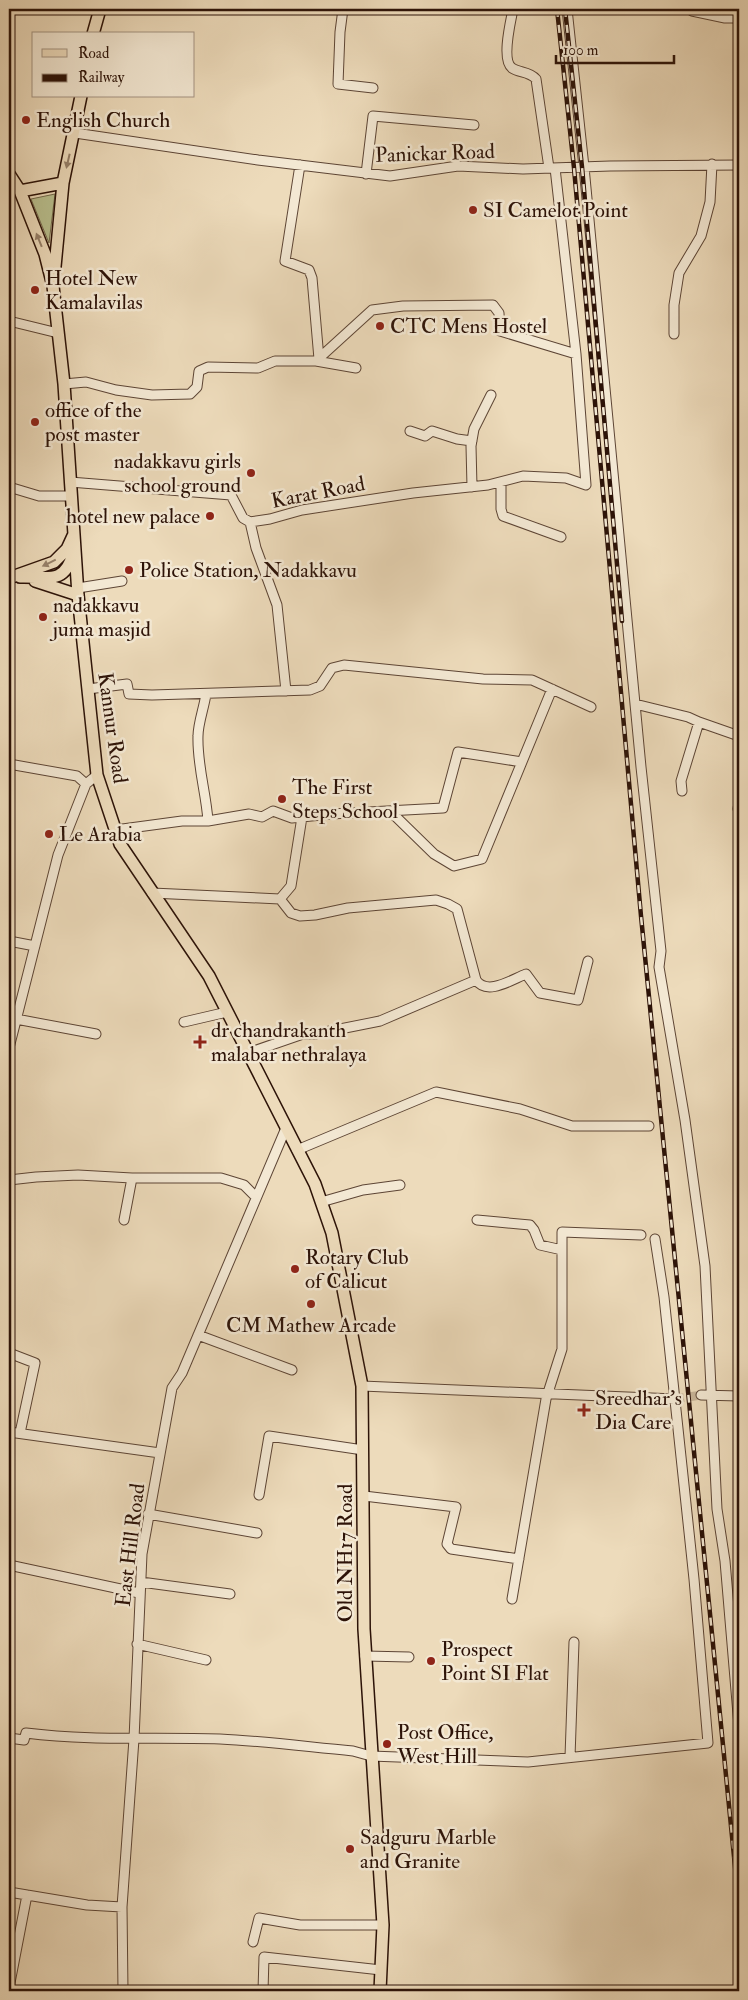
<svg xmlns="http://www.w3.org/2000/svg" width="748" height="2000" font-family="'IM FELL Double Pica',serif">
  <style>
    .green { fill: #b9c08f; stroke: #736a4c }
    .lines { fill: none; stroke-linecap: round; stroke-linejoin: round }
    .stream { stroke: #6e786b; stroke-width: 2.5 }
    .minor-tunnel { stroke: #c7b397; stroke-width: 9; stroke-dasharray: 9 4.5; stroke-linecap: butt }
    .minor-casing { stroke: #5d4535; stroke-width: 11 }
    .major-casing { stroke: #2d1308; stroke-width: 14 }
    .minor { stroke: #f3e8d3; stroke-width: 9 }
    .major { stroke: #eddbbb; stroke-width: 11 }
    .rail-casing { stroke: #2d1308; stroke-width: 4.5 }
    .rail { stroke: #f3e8d3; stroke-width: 2.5; stroke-dasharray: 8; stroke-linecap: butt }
    .oneway { fill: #97816a }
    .poi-dot { fill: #8f2418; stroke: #f3e8d3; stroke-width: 2 }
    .labels { text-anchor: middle; stroke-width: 5; stroke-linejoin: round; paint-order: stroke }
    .poi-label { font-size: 21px; fill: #2d1308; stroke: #f3e8d3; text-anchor: start }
    .street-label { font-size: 21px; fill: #2d1308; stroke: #f3e8d3 }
  </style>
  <rect width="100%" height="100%" fill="#eddbbb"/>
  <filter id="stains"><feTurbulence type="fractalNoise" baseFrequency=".004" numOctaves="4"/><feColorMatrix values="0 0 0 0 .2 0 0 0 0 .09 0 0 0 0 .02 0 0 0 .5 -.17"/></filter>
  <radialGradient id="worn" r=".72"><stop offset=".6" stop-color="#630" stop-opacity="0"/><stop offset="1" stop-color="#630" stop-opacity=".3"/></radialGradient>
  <path class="green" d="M55 194 49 243 31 199Z"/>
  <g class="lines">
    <path class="stream" d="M734 1049 739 1048"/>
    <path class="minor-tunnel" d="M675 1399 701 1395"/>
    <defs>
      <path id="minor" d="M343 9 340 32 338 84 373 88
        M513 9C511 20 501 60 512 68 519 73 529 71 536 79L549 168
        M567 9 584 167 641 767 661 951 659 967 685 1120 705 1266 717 1509 725 1561 739 1726
        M692 11 725 18H739
        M75 133 258 160 390 176 458 166 523 169 610 166 739 165
        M300 165 285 261 309 270 312 278 319 359
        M366 174 373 116 474 125
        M9 321 58 333
        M674 334V305L679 273 701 236 710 202 712 164
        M316 361 356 368
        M64 384 86 382 116 390 152 395 190 394 197 387 199 371 208 367 258 368 275 361H316L372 310 403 306 493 305 499 313 500 331 576 354
        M410 431 425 436 432 431 457 439 472 441
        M70 482 231 495 243 518 250 522 270 519 302 510 413 493 488 485 523 476 566 478 586 485 576 354 555 168
        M501 482V509L503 516 561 537
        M9 487 39 496H71
        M472 487 471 446 474 429 491 395
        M250 522 256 548 277 605 286 691
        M78 588 122 581
        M88 689 127 684 129 694 152 695 310 690 320 686 332 668 344 665 483 679 532 680 591 707
        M206 694C204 708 198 723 198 736 197 765 206 792 208 821
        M635 704 688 717 699 722
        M9 764 77 776 86 784
        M682 791 681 781 699 722 739 736
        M738 809 739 803
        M390 811 434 854 454 866 482 859 552 689
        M115 830 182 821H208L249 814 262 817 273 811 292 818 331 814 443 808 458 752 522 762
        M152 893 280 899 291 886 302 817
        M280 899 291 913 300 916 315 915 348 908 436 900 448 904 457 909 476 980C487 996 511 980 526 974L540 993 578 1000 588 961
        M9 941 35 946
        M16 1019 96 1034
        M184 1022 227 1012
        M9 1048 58 855 86 784 97 775
        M248 1053 303 1034H315L380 1021 476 980
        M297 1150 436 1092 520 1109 572 1126H649
        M9 1180 36 1177 78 1175 132 1178H221L244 1185 256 1197
        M321 1202 363 1190 400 1185
        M124 1220 132 1178
        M477 1220 530 1225 534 1230 540 1245 562 1250
        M198 1335 292 1370
        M9 1353 35 1363 20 1433
        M362 1386 675 1399
        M701 1395 739 1396
        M9 1432 160 1453
        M259 1495 269 1436 363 1450
        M364 1496 456 1507 447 1544 451 1549 519 1559
        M148 1514 257 1533
        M9 1565 139 1593
        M141 1582 230 1594
        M512 1599 546 1399 562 1349V1232L641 1235
        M137 1644 206 1660
        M365 1656 409 1657
        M9 1738 24 1740 26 1733C90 1741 155 1737 220 1739 264 1741 309 1747 353 1751L371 1756 528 1762 708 1743 694 1579 664 1297 655 1239
        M570 1757 574 1642
        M9 1892 87 1905 122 1907
        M253 1942 259 1918 300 1925H383
        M9 1988 27 1895
        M123 1991 122 1907 134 1739 142 1554 172 1388 182 1373 286 1128
        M263 1991 264 1957 381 1970"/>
      <path id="major" d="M93 34 100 9
        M9 174 20 191 45 254 53 286 64 384 78 595 97 775 120 844 209 976 315 1184 332 1233 362 1386 364 1629 383 1925 380 1991
        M20 191 63 183
        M54 277 63 183 81 96
        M20 577C46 576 64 586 73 554
        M9 578 54 562 67 549 73 536
        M35 581 78 595"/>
    </defs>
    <use href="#minor" class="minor-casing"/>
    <use href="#major" class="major-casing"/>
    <use href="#minor" class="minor"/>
    <use href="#major" class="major"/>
    <defs>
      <path id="rail" d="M557 9 574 168 641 916 739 1907
        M565 9 582 167 622 621"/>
    </defs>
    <use href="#rail" class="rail-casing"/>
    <use href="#rail" class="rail"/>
  </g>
  <defs><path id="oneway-solid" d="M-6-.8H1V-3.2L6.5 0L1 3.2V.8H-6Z" transform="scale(1.25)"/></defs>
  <g class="oneway">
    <use href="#oneway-solid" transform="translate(68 161) rotate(103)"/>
    <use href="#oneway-solid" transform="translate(39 240) rotate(-112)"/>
    <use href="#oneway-solid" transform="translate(49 563) rotate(154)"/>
  </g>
  <g class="poi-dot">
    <circle cx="26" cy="120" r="5"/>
    <circle cx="473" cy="210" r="5"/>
    <circle cx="35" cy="290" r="5"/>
    <circle cx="380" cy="326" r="5"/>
    <circle cx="35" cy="422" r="5"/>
    <circle cx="251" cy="473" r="5"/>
    <circle cx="210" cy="516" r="5"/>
    <circle cx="129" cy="570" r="5"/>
    <circle cx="43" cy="617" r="5"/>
    <circle cx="282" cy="799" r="5"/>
    <circle cx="49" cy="834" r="5"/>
    <path d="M197.5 1034.5h5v5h5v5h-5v5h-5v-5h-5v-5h5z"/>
    <circle cx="295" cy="1269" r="5"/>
    <circle cx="311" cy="1304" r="5"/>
    <path d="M581.5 1402.5h5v5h5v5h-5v5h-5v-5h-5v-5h5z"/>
    <circle cx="431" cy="1661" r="5"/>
    <circle cx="387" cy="1744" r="5"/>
    <circle cx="350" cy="1849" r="5"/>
  </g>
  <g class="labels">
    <g class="poi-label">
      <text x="36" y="127">English Church</text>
      <text x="483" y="217">SI Camelot Point</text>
      <text x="45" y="285">Hotel New<tspan x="45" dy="24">Kamalavilas</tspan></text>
      <text x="390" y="333">CTC Mens Hostel</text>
      <text x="45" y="417">office of the<tspan x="45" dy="24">post master</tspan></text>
      <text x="241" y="468" text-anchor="end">nadakkavu girls<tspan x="241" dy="24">school ground</tspan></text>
      <text x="200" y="523" text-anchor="end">hotel new palace</text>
      <text x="139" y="577">Police Station, Nadakkavu</text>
      <text x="53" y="612">nadakkavu<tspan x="53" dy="24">juma masjid</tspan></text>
      <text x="292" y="794">The First<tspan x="292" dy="24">Steps School</tspan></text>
      <text x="59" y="841">Le Arabia</text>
      <text x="211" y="1037">dr chandrakanth<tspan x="211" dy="24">malabar nethralaya</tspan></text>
      <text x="305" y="1264">Rotary Club<tspan x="305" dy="24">of Calicut</tspan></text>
      <text x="311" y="1332" text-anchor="middle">CM Mathew Arcade</text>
      <text x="595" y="1405">Sreedhar's<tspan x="595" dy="24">Dia Care</tspan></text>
      <text x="441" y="1656">Prospect<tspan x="441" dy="24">Point SI Flat</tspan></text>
      <text x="397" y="1739">Post Office,<tspan x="397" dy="24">West Hill</tspan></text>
      <text x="360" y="1844">Sadguru Marble<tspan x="360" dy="24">and Granite</tspan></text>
    </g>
    <g class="street-label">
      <text transform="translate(435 153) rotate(-2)" y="7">Panickar Road</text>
      <text transform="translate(318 492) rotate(-11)" y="7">Karat Road</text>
      <text transform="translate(113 728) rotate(82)" y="7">Kannur Road</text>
      <text transform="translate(130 1545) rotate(-83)" y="7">East Hill Road</text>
      <text transform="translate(345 1553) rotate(-90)" y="7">Old NH17 Road</text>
    </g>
  </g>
  <rect width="748" height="2000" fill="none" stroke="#eddbbb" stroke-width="30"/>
  <rect x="10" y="10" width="728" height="1980" fill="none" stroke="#2d1308" stroke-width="2.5"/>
  <rect x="15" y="15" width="718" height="1970" fill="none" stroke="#2d1308"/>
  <rect x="32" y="32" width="162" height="65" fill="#f3e8d3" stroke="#a49382"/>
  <rect x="42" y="49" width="25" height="8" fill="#eddbbb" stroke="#a49382"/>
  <text x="78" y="58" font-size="15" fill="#2d1308">Road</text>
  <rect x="42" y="74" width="25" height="8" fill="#2d1308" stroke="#a49382"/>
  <text x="78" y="82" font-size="15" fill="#2d1308">Railway</text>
  <path d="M556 55v8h118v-8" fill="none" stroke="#2d1308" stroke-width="2.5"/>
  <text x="563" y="55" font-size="15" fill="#2d1308" stroke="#f3e8d3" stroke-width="4" paint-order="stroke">100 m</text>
  <rect width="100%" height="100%" filter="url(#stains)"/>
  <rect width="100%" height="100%" fill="url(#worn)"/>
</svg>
